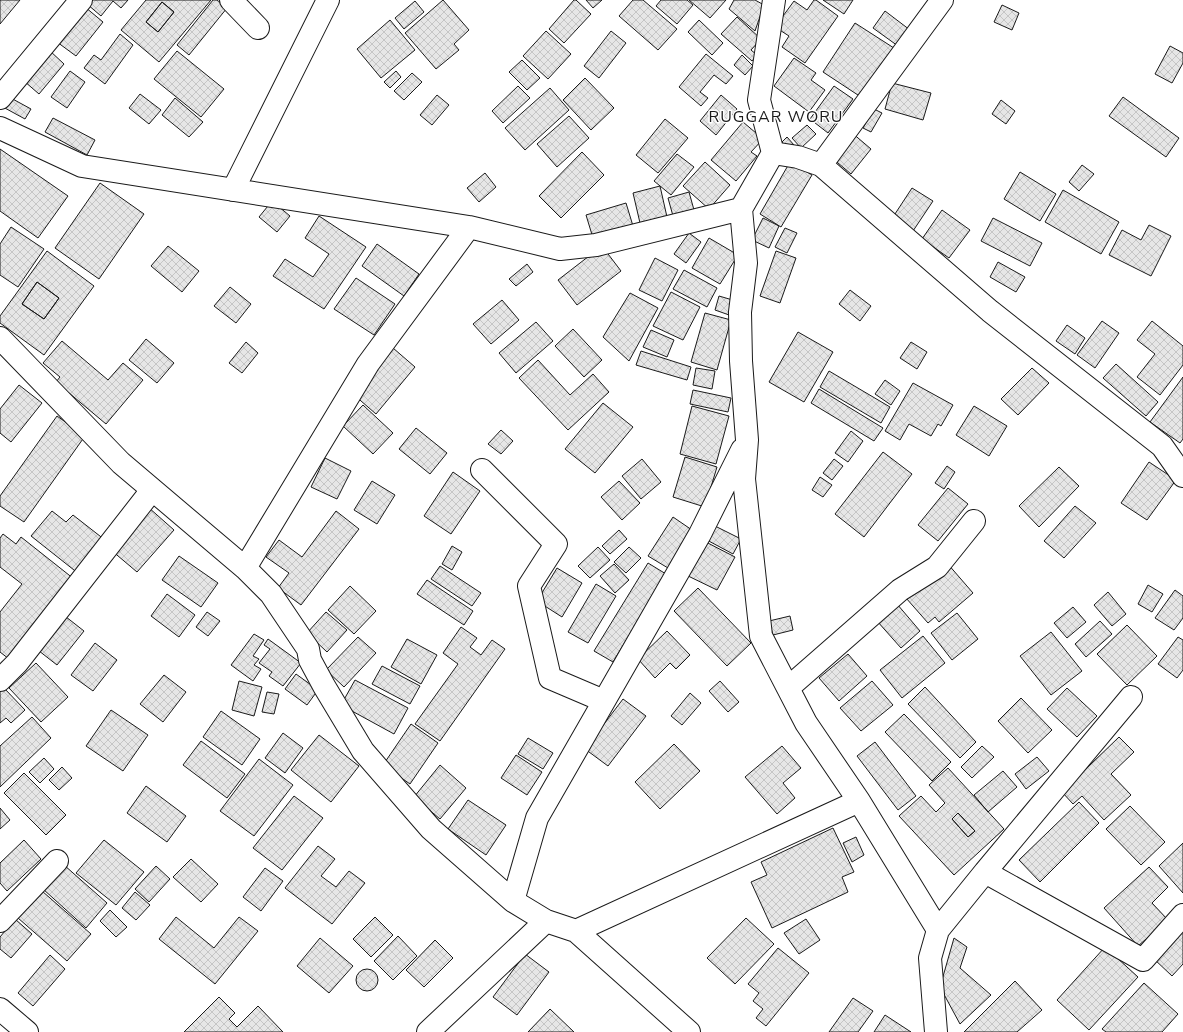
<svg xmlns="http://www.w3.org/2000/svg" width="1183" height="1032" font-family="'Nunito Sans',sans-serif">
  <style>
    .building { fill: url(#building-cross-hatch); stroke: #1a1a1a; fill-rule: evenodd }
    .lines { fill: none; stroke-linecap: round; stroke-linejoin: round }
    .minor-casing { stroke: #1a1a1a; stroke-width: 24 }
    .minor { stroke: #fff; stroke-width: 22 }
    .labels { text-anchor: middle; stroke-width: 3; stroke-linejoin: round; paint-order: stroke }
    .quarter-label { font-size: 16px; letter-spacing: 1px; fill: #1a1a1a; stroke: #fff }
  </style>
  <defs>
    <pattern id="building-cross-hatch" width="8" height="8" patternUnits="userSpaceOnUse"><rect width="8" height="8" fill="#e6e6e6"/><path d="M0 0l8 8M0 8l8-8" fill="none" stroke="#c5c5c5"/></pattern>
  </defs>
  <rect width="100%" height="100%" fill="#fff"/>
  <path class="building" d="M0 0H20L0 24Z
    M90 0H128L121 8 113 1 101 16 87 4Z
    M146 0H211L159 62 121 30ZM162 2 174 12 158 32 146 22Z
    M213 0H217L227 8 189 55 177 45Z
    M443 0 469 30 454 44 459 50 436 69 405 33Z
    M574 0H576L591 14 564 43 549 29Z
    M586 0H602L593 8Z
    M633 0H643L677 29 658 50 619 16Z
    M661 0H687L693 5 677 24 656 6Z
    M689 0H726L710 18Z
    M734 0H755L764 5 755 31 729 9Z
    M814 0H816L838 16 805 63 782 47 789 36 775 27 794 1 807 10Z
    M823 0H853L844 14Z
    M415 1 424 12 404 29 395 18Z
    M162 2 174 12 158 32 146 22Z
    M1002 5 1019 13 1012 30 994 22Z
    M85 7 103 22 76 56 57 42Z
    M885 11 910 30 898 46 873 28Z
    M737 17 761 39 751 50 757 55 752 61 721 34Z
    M390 20 415 50 381 78 357 49Z
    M699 20 723 43 712 55 688 32Z
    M855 23 897 50 864 99 823 72Z
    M546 31 571 54 548 79 523 56Z
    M611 31 626 43 599 78 584 66Z
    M120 34 133 45 105 84 84 68 94 55 101 60Z
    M1170 46 1183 53V63L1172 83 1155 74Z
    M49 50 64 64 39 94 24 81Z
    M177 51 224 89 201 117 154 79Z
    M706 54 733 76 726 84 714 75 700 92 708 98 701 106 679 87Z
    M742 55 753 66 745 75 734 65Z
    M794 58 816 73 811 80 825 90 809 112 774 86Z
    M522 60 540 78 527 90 509 72Z
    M70 71 85 82 67 108 51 97Z
    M396 71 401 77 390 88 384 82Z
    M412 73 422 82 404 100 394 91Z
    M585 78 614 108 591 130 563 100Z
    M892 83 931 93 923 120 885 109Z
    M518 86 530 98 503 123 492 111Z
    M834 86 853 99 828 133 810 119Z
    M550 88 569 110 525 150 505 128Z
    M140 94 161 110 149 124 129 108Z
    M437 95 449 105 432 125 420 115Z
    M721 95 737 109 716 135 700 121Z
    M9 97 31 109 25 119 3 107Z
    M1123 97 1179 138 1166 157 1109 116Z
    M175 98 203 122 189 137 162 115Z
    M1001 100 1015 111 1006 124 992 114Z
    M874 109 882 113 871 132 863 128Z
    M569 116 589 138 557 167 537 144Z
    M53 118 95 140 87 155 45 132Z
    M665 119 688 138 658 173 636 155Z
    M743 122 763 139 751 152 757 156 736 181 711 160Z
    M807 125 816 134 801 148 792 138Z
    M851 132 871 149 851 174 831 157Z
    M787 137 794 145 788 150 782 142Z
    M0 149 68 196 38 238 0 211Z
    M582 152 604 175 561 218 539 196Z
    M677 154 694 167 671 195 654 181Z
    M705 162 730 185 709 209 683 186Z
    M790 162 812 175 781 227 760 214Z
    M1082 165 1094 174 1079 191 1069 182Z
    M1020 172 1056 194 1040 221 1004 199Z
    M485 173 496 187 479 202 467 188Z
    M100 183 144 214 99 279 55 248Z
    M660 186 667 217 640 223 633 193Z
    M912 188 933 201 913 231 893 217Z
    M1063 190 1119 222 1101 254 1045 222Z
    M689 192 694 210 673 216 668 198Z
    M272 201 290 216 277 232 259 217Z
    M626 203 633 226 593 238 586 215Z
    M942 210 970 230 949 258 922 239Z
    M319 216 366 247 324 309 273 276 285 259 313 277 329 254 305 238Z
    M763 218 779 226 769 248 752 240Z
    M993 218 1042 243 1030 266 981 241Z
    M1149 225 1171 236 1151 276 1109 255 1122 230 1141 240Z
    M11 227 44 249 18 287 0 275V244Z
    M785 228 797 233 787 253 775 247Z
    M689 233 701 242 686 263 674 254Z
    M709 238 738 255 720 284 692 268Z
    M377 244 419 274 404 296 362 266Z
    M168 246 199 271 182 292 151 266Z
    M602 246 621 271 577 305 558 280Z
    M47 251 94 286 44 355 0 323V316ZM37 282 59 298 44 319 22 304Z
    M776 251 796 258 780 303 760 296Z
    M655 258 678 270 662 301 639 290Z
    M998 262 1025 277 1016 292 990 277Z
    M527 264 533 272 516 286 509 279Z
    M684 270 717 288 707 307 673 289Z
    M356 278 395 304 374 335 334 309Z
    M37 282 59 298 44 319 22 304Z
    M230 287 251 304 236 323 214 306Z
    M850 290 871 306 860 321 839 304Z
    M671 292 700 307 683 340 653 326Z
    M630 293 658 308 629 361 603 337Z
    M719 296 736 301 732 316 715 310Z
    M502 300 519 320 491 344 473 324Z
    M705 313 731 320 717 370 691 362Z
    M1102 321 1119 333 1095 368 1077 355Z
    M1152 321 1183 346V365L1160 395 1137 377 1155 354 1137 340Z
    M536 322 553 341 516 373 499 353Z
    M1067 325 1085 338 1075 354 1056 341Z
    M573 329 602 360 584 377 555 346Z
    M651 330 674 340 667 357 643 347Z
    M798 332 833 352 804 402 769 382Z
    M146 339 174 363 157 383 129 360Z
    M62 341 108 380 123 363 143 380 106 424 56 382 60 377 43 363Z
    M246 342 258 353 242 373 229 363Z
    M911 342 927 352 917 369 900 358Z
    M393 348 415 367 376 414 353 394Z
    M641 351 691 367 687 380 636 365Z
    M538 360 570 395 593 374 609 392 568 430 519 378Z
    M1116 364 1158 402 1146 416 1103 378Z
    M696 368 715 371 712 389 693 385Z
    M1032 368 1049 383 1018 415 1001 399Z
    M829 371 890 407 881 423 820 387Z
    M1183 377V439L1180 443 1150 422Z
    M885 380 900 391 891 405 875 394Z
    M913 383 953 405 941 426 938 424 931 436 909 424 900 440 885 431Z
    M19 385 42 403 11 442 0 433V409Z
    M819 389 883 428 874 441 811 403Z
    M693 390 731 398 728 412 690 404Z
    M603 403 633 427 595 473 565 449Z
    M363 405 393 433 373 454 343 426Z
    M692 406 729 416 716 464 680 454Z
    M974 406 1007 426 989 456 956 435Z
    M57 416 85 436 24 522 0 506V496Z
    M416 428 447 453 430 474 399 449Z
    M501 430 513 441 501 454 488 444Z
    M851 431 863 441 848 462 835 453Z
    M883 452 912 474 864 537 835 514Z
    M685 457 717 467 705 507 673 497Z
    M325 458 351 471 337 499 311 487Z
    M642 459 661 482 641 499 622 476Z
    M834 459 843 466 832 480 823 473Z
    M1149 462 1176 480 1147 520 1121 503Z
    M947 466 955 472 944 489 935 483Z
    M1059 467 1079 486 1039 527 1019 506Z
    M453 472 480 491 451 534 424 516Z
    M820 477 832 485 823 497 812 490Z
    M372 481 395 495 377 524 354 510Z
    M619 481 640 503 622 520 601 497Z
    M948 488 968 504 938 541 918 525Z
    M1075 506 1096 523 1064 558 1044 541Z
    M148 507 174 530 137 572 111 550Z
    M52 511 66 522 73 515 105 540 79 574 31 536Z
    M336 511 359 529 301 605 278 588 289 573 266 557 279 540 302 557Z
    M673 517 692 530 668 568 648 556Z
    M713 525 741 539 733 554 705 539Z
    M619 530 627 539 610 554 602 546Z
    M3 534 16 544 21 537 74 579 9 659 0 652V612L22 584 0 567V538Z
    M702 540 735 557 717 590 684 574Z
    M452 546 462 552 452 570 442 564Z
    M598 547 610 560 590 578 578 566Z
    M629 547 641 558 626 573 614 562Z
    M179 556 218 583 201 607 162 580Z
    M648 563 666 574 613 662 594 651Z
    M947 563 973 593 939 622 935 617 928 623 906 598Z
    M614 564 629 580 615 593 600 576Z
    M440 566 481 593 472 606 431 579Z
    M557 568 582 583 562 617 537 601Z
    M427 580 473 611 464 625 417 594Z
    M596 584 616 596 588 643 568 632Z
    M1148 585 1163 594 1152 612 1138 604Z
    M350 586 376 611 354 634 328 610Z
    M698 588 751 643 727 666 674 611Z
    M1175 590 1183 596V618L1174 630 1155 618Z
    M1108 592 1126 614 1112 626 1094 605Z
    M167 594 195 615 179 637 151 616Z
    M897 604 920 631 901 648 877 621Z
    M1073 607 1086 622 1067 638 1054 623Z
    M207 612 220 621 208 636 196 627Z
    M326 612 347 630 327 652 307 633Z
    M61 613 84 631 57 665 34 647Z
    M957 613 978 639 952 660 931 633Z
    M790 616 793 630 773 635 769 621Z
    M1100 621 1112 634 1086 657 1075 644Z
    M1127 625 1157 656 1127 685 1097 654Z
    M461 627 477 638 470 647 481 655 492 640 505 649 440 741 415 724 458 664 443 653Z
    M667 631 690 655 676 669 670 663 655 678 638 659Z
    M1051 632 1082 671 1051 695 1020 656Z
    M254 634 264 640 253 656 259 659 254 665 261 669 253 681 231 665Z
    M923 636 945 663 902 698 880 670Z
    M358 637 376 653 344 687 326 670Z
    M1178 637 1183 640V670L1177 678 1158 664Z
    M268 639 301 663 283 686 269 676 272 672 259 663 270 649 264 645Z
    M407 639 437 655 421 684 391 667Z
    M95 643 117 660 93 691 71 675Z
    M848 654 867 676 839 701 819 678Z
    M36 663 68 697 41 722 9 688Z
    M382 666 420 686 410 704 372 684Z
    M296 674 318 690 307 705 285 689Z
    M164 675 186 692 163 722 140 704Z
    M355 680 408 708 394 734 341 705Z
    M239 681 262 687 254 716 232 710Z
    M720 681 739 702 728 712 709 691Z
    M872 681 893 705 861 731 840 708Z
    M925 687 976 742 960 758 908 704Z
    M4 688 25 710 11 723 6 718 0 723V692Z
    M1067 688 1097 716 1077 737 1047 709Z
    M267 692 279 694 274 714 262 712Z
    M690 693 701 703 682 725 671 716Z
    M1021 698 1052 730 1028 753 998 721Z
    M623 699 646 716 608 766 585 749Z
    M111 710 148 735 123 771 86 746Z
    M221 711 260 739 242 765 203 737Z
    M904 714 951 762 932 781 885 732Z
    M32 717 51 738 0 787V746Z
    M411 724 438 743 410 784 383 765Z
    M283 733 303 748 285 773 265 758Z
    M319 735 359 766 331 802 291 770Z
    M1119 737 1134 752 1111 774 1131 795 1104 820 1082 796 1073 804 1062 792Z
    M528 738 553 753 543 769 518 754Z
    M201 741 245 774 227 798 183 765Z
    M875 742 916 796 898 810 857 756Z
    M674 744 700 771 660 809 635 782Z
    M782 746 801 768 783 783 795 798 777 814 745 777Z
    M982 746 994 757 972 778 961 767Z
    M516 755 542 772 527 795 501 778Z
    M1037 757 1049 771 1026 789 1015 774Z
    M44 758 54 769 40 783 29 772Z
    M259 759 293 785 254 836 220 811Z
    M440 765 466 788 440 819 414 797Z
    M62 767 72 778 59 790 49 780Z
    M948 768 1004 829 954 875 899 816 921 796 936 812 945 803 929 785ZM958 813 975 831 968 837 952 819Z
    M1003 771 1017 787 988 812 974 795Z
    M24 773 66 815 46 835 4 793Z
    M146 786 186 816 167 842 127 813Z
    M294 796 323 818 282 870 253 848Z
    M468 800 506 825 486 855 448 829Z
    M1079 802 1099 823 1040 882 1019 860Z
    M1130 806 1165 842 1141 865 1106 829Z
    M0 808 10 820 0 829Z
    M958 813 975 831 968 837 952 819Z
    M833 828 854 872 842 877 848 892 772 928 751 882 767 875 761 862Z
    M856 837 864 855 852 862 843 843Z
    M24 840 41 859 7 891 0 883V863Z
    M104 840 144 872 116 905 76 873Z
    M1183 843V893L1159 866Z
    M318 846 335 859 321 876 336 887 349 871 365 883 332 924 285 888Z
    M191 859 218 884 201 902 173 877Z
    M64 865 107 903 86 928 43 889Z
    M156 866 170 879 149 902 135 889Z
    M1149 867 1168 887 1152 903 1168 920 1138 946 1104 908Z
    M265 868 283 881 261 911 243 897Z
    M42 891 91 934 67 961 18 918Z
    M135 892 150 905 136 920 122 908Z
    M110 910 127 927 116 937 100 921Z
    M176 917 214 948 239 917 258 931 215 984 159 939Z
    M375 917 393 935 371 957 353 939Z
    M746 918 774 944 735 984 707 958Z
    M15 919 32 934 11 958 0 949V937Z
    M806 919 820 940 799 954 784 933Z
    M1183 925V964L1172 976 1153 958Z
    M398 936 417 956 393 980 374 961Z
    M320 938 353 966 329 993 297 966Z
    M954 938 967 947 960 968 991 995 960 1024 940 987Z
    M435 940 453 958 424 987 406 970Z
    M1105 947 1138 977 1089 1030 1057 1000Z
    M778 948 809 973 766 1026 756 1018 763 1009 753 1001 759 993 748 984Z
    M525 954 549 972 517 1015 493 997Z
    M50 955 65 969 33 1006 18 993Z
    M356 980a11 11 0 1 1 22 0a11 11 0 1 1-22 0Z
    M1015 981 1042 1010 1017 1032H964Z
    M1144 983 1178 1014 1162 1032H1106L1102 1029Z
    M219 997 235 1013 229 1019 237 1027 258 1006 283 1032H184Z
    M853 998 873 1011 858 1032H829Z
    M550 1009 574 1032H528Z
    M885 1015 911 1032H874Z"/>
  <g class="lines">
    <defs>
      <path id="minor" d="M231 0 258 28
        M774 0 759 100 773 153 741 209 746 263 740 312 741 361 747 440 744 479 761 636 806 723 859 801 938 930 930 958 936 1032
        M0 98 81 0
        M0 128 82 166 469 227 560 249 596 245 741 209
        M773 153 798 157 821 165 990 311 1162 446 1183 476
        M821 165 942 0
        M233 190 328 0
        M0 338 121 463 245 568 271 594 308 649 310 660 324 686 363 751 431 829 513 901
        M482 470 556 544 529 586 550 678 604 701
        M245 568 368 364 469 227
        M0 680 17 663 152 490
        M788 688 900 590 937 567 974 521
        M985 872 1131 697
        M0 921 57 861
        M546 921 513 901 537 818 700 534 742 450
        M938 930 985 872 1143 960 1183 915
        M576 931 689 1032
        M0 1009 27 1032
        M428 1032 546 921 576 931 859 801"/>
    </defs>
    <use href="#minor" class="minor-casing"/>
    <use href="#minor" class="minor"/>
  </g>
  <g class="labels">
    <g class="quarter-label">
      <text x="776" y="122">RUGGAR WORU</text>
    </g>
  </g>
</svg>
